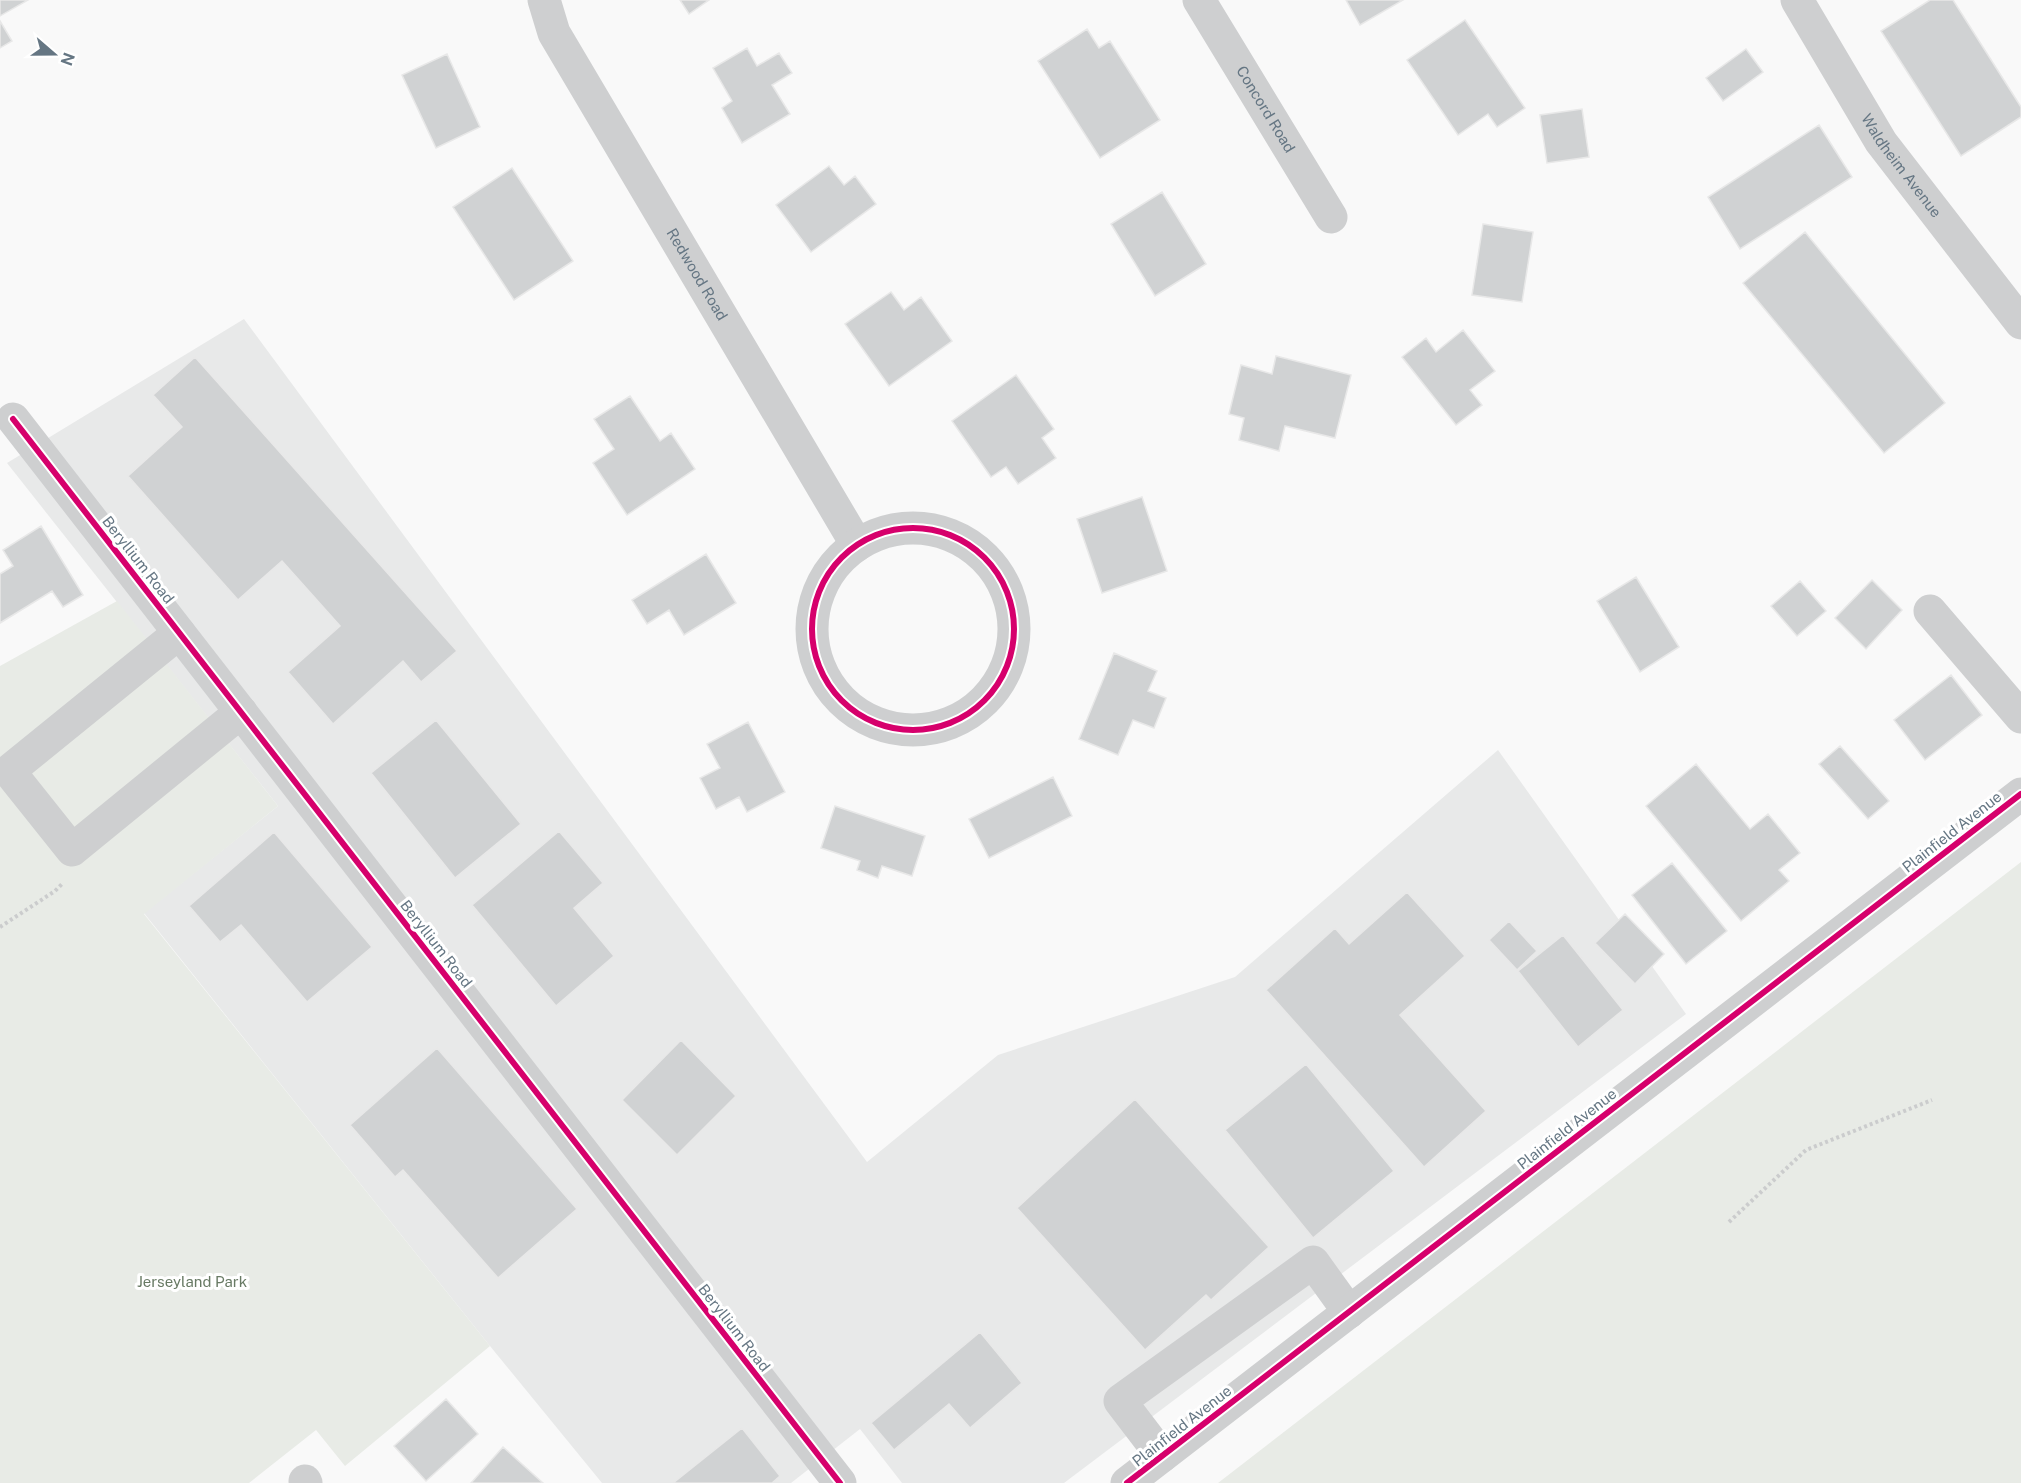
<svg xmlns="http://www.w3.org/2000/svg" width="2021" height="1483" font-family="'Public Sans',sans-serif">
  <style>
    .built { fill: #e8e9e9 }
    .green { fill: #e8ebe6 }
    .building { fill: #d0d2d3; stroke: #e8e8e8; stroke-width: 1.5 }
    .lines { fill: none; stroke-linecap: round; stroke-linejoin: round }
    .path { stroke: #cbcccd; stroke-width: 4; stroke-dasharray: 3 3; stroke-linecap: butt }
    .minor { stroke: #cecfd0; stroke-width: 33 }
    .cycleway-casing { stroke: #fff; stroke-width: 10 }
    .cycleway { stroke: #d6006c; stroke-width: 6 }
    .labels { text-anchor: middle; stroke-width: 6; stroke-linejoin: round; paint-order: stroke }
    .street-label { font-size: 15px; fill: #657683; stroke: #fff }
    .park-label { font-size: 15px; fill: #687a64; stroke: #fff }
  </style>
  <rect width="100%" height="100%" fill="#f9f9f9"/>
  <path class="built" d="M244 319 867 1162 998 1055 1235 977 1498 750 1686 1014 1064 1483H902L860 1429 791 1483H602L490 1346 144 913 278 806 7 463Z"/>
  <path class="green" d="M117 601 278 806 144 914 490 1346 345 1466 316 1430 249 1483H0V666Z
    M2021 862V1483H1218Z"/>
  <path class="building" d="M0 0H28L0 16Z
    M680 0H709L689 14Z
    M1346 0H1403L1360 25Z
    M1930 0H1953L2021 107V117L1961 156 1881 31Z
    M1465 20 1525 108 1497 127 1488 114 1458 135 1407 60Z
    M0 21 12 41 0 48Z
    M1087 29 1099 48 1110 41 1160 120 1100 158 1038 61Z
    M747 48 757 66 779 53 792 73 772 85 790 114 742 143 722 108 732 101 713 68Z
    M1746 49 1763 72 1723 101 1706 78Z
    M447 54 480 127 436 148 402 75Z
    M1582 109 1589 157 1547 163 1540 115Z
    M1819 125 1852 177 1740 249 1708 197Z
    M829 166 844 185 855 176 876 204 811 252 776 205Z
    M512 168 573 261 514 300 453 207Z
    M1162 192 1206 264 1155 296 1111 224Z
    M1483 224 1533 232 1522 302 1472 295Z
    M1805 232 1945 403 1884 453 1743 283Z
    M891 292 904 310 921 297 952 341 889 386 845 324Z
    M1463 330 1495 371 1470 390 1482 405 1456 425 1402 357 1426 338 1436 352Z
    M1276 356 1351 375 1335 438 1285 426 1279 451 1239 440 1244 418 1229 414 1241 365 1272 374Z
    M195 357 457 651 421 682 403 661 333 724 288 672 340 626 282 561 238 600 128 476 182 427 153 395Z
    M1016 375 1054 429 1042 438 1056 458 1018 484 1006 467 991 477 952 421Z
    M630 396 660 441 671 433 695 469 627 515 593 463 614 449 594 419Z
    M1142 497 1167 571 1102 593 1077 519Z
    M41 526 83 595 63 607 52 591 0 623V574L13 566 3 550Z
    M706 554 736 603 684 635 669 610 647 624 632 600Z
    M1636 577 1679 647 1640 672 1597 601Z
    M1872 580 1902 610 1866 649 1835 618Z
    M1800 581 1826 611 1797 636 1771 606Z
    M1114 653 1157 671 1148 691 1166 698 1154 728 1133 720 1118 755 1079 739Z
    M1951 675 1982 715 1925 760 1894 720Z
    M436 720 521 824 455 878 371 773Z
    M748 722 785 792 747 812 739 797 716 809 700 778 720 768 707 744Z
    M1840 746 1889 801 1868 819 1819 764Z
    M1696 764 1750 829 1768 814 1800 853 1779 870 1789 881 1741 921 1646 806Z
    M1053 777 1072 816 989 858 969 819Z
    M835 806 925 836 912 876 882 866 878 878 857 870 860 861 821 848Z
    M559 831 603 883 574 908 614 956 556 1006 472 905Z
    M274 832 372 947 307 1002 241 925 220 942 189 906Z
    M1672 863 1727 931 1686 964 1632 895Z
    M1407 892 1465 956 1400 1015 1486 1111 1424 1167 1266 990 1335 928 1349 944Z
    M1625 914 1664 954 1635 984 1595 943Z
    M1509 921 1537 951 1517 970 1489 940Z
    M1563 935 1623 1010 1578 1047 1518 971Z
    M681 1040 736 1096 677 1155 622 1100Z
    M437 1048 577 1209 498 1278 403 1170 395 1177 350 1125Z
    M1306 1064 1394 1171 1313 1238 1225 1130Z
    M1135 1099 1269 1247 1211 1300 1206 1295 1145 1350 1017 1208Z
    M980 1332 1022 1383 970 1428 949 1404 894 1450 871 1423Z
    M446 1399 478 1434 426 1481 394 1446Z
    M742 1428 780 1476 772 1483H673Z
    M503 1447 543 1483H471Z"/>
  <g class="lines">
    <path class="path" d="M0 927 55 891 63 883
      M1729 1222 1806 1150 1932 1100"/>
    <g class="minor">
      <path id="s1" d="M544 0 554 33 857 545"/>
      <path id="s2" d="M1199 0 1331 217"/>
      <path id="s3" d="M1797 0 1881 142 2021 323"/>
      <path d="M13 419 840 1483"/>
      <circle cx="913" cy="629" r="101"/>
      <path d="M1930 611 2021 717"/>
      <path d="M179 633 9 771 72 850 241 712"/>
      <path d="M1162 1456 1120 1401 1313 1262 1349 1312"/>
      <path d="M305 1481 306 1483"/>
      <path d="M1127 1483 2021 794"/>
    </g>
    <defs>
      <path id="cycleway" d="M13 419 840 1483
        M812 629a101 101 0 1 1 202 0a101 101 0 1 1-202 0Z
        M1127 1483 2021 794"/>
    </defs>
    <use href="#cycleway" class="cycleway-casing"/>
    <use href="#cycleway" class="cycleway"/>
  </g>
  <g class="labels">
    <g class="street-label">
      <text dy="5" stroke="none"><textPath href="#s2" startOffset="128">Concord Road</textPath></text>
      <text dy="5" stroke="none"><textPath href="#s3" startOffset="196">Waldheim Avenue</textPath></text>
      <text dy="5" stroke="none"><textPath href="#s1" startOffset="315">Redwood Road</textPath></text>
      <text transform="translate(138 560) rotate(52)" y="5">Beryllium Road</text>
      <text transform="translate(1952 832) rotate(-38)" y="5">Plainfield Avenue</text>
      <text transform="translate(436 944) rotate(52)" y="5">Beryllium Road</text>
      <text transform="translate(1567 1129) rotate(-38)" y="5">Plainfield Avenue</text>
      <text transform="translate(734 1328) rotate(52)" y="5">Beryllium Road</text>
      <text transform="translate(1182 1426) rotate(-38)" y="5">Plainfield Avenue</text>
    </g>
    <g class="park-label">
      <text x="192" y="1287">Jerseyland Park</text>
    </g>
  </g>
  <g transform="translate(54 54) rotate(110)" stroke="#ffffff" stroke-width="4.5" paint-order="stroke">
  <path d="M0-4.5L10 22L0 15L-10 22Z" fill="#657683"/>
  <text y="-9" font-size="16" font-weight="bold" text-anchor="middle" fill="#657683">N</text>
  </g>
</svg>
